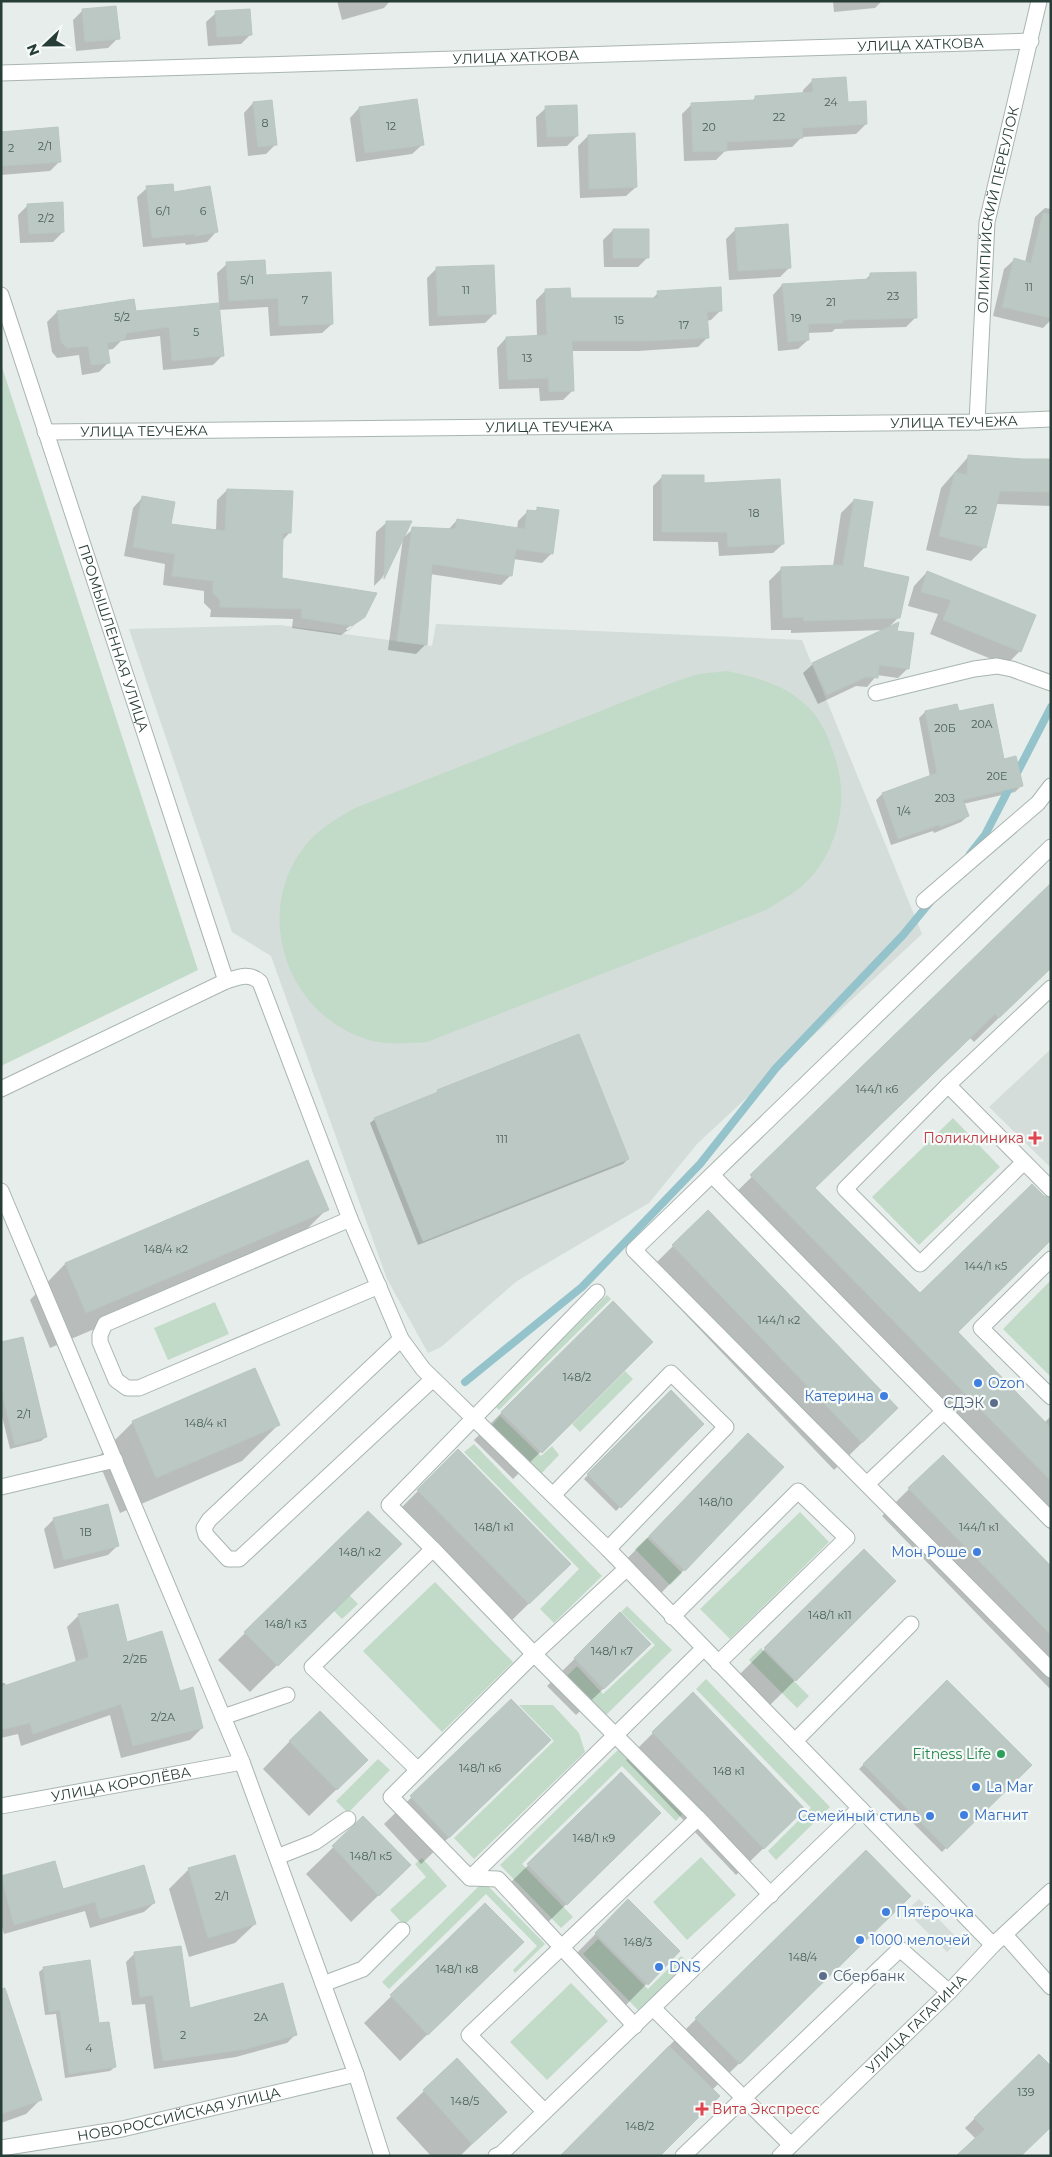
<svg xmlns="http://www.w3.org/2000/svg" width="1052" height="2157" font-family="Montserrat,sans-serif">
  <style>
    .built { fill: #d4ddd9 }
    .green { fill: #c2dbc8 }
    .shadow { fill: #0003 }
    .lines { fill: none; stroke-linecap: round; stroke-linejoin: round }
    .stream { stroke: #95c3cb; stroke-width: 8 }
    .building { fill: #bbc8c3; stroke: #b9c6c1 }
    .minor-casing { stroke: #a9b5b1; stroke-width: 17 }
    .minor { stroke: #fff; stroke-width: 15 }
    .health-dot { fill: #e0444e; stroke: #f6faf8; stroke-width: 2 }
    .shop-dot { fill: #3f7fe0; stroke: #f6faf8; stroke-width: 2 }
    .service-dot { fill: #5c6f8a; stroke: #f6faf8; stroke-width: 2 }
    .leisure-dot { fill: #2e9e5b; stroke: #f6faf8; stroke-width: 2 }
    .labels { text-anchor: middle; stroke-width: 4.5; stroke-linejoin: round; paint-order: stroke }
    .number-label { font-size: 11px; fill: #4c605a }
    .street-label { font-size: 14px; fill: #273d37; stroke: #f6faf8 }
    .health-label { font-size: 14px; fill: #be3a42; stroke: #f6faf8; text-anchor: end }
    .shop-label { font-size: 14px; fill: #366cbe; stroke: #f6faf8; text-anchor: start }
    .service-label { font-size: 14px; fill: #4e5e75; stroke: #f6faf8; text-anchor: end }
    .leisure-label { font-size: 14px; fill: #27864d; stroke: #f6faf8; text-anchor: end }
  </style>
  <rect width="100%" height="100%" fill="#e6edea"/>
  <path class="built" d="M436 624 802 640 922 934 697 1144 649 1203 517 1281 441 1347 428 1353 387 1279 271 956 232 932 129 629 280 625 432 646Z
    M1051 1049V1168L989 1107Z
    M919 1899 959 1940 947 1952 906 1911Z"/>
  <path class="green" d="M1 364 198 970 1 1066Z
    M727 671C756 677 787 685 809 708 821 720 829 738 834 755 849 795 840 843 812 876 799 891 782 900 766 910L427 1042C406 1043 383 1046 363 1038 286 1011 253 913 304 847 317 830 336 819 355 808L674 682 699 674Z
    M953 1118 1000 1167 919 1245 872 1197Z
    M1051 1280V1377L1003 1329Z
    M607 1295 611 1299 499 1410 495 1406Z
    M215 1302 229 1334 168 1360 154 1328Z
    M625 1371 633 1379 580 1432 572 1424Z
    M500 1416 541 1456 552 1446 559 1455 538 1477 489 1429Z
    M474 1444 602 1576 554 1623 540 1609 579 1569 464 1452Z
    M800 1512 829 1542 730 1639 700 1609Z
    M647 1538 682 1573 670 1585 635 1549Z
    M322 1567 358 1604 342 1619 306 1583Z
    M435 1582 513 1662 442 1732 363 1651Z
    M627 1606 672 1650 604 1717 566 1677 577 1666 603 1694 655 1645 621 1612Z
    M761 1648 809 1696 797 1708 749 1660Z
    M706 1679 830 1807 776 1860 768 1851 811 1808 696 1689Z
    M519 1705H553L579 1733 585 1752 474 1859 454 1838 554 1741Z
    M621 1747 684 1812 676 1821 622 1766 522 1864 573 1917 561 1928 500 1865Z
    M378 1759 390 1770 348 1813 336 1801Z
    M701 1857 736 1895 687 1940 653 1902Z
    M422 1858 447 1886 404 1925 390 1910 426 1877 415 1864Z
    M480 1885 488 1886 545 1944 515 1973 513 1970 537 1946 486 1894 389 1989 382 1982Z
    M598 1939 648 1989 681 1956 688 1962 639 2011 583 1954Z
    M571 1983 608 2021 547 2080 510 2042Z"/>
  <path class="shadow" d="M337 1H390L384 8 342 20Z
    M833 1H882L875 8 834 12Z
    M83 10 118 38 108 48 76 51 73 20Z
    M216 13 251 34 241 44 208 46 206 22Z
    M813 80 846 103 866 124 856 134 802 137 792 147 725 151 716 160 684 161 682 114 692 104 751 102 756 97 803 94V90Z
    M253 103 276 144 266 154 248 156 244 113Z
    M359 108 422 145 412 154 356 162 350 118Z
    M546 108 577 136 567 146 537 147 536 117Z
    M1 133 60 161 50 171 1 175Z
    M588 136 636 187 626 196 580 198 578 146Z
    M147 188 216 232 207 242 186 245 185 243 143 247 137 197Z
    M28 205 63 232 53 242 20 243 18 215Z
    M1045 208 1051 209V320L1043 328 993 316 1004 269 1014 260 1025 262 1035 217Z
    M736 229 790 267 780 277 729 280 726 239Z
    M613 230 648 257 638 267H604L603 240Z
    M227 264 264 277 332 324 322 333 270 336 268 307 218 310 223 355 213 365 163 370 160 336 121 341 113 349 107 350 109 362 99 372 82 375 79 355 57 358 52 352 47 322 57 312 133 301 135 313 219 304 217 273Z
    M437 268 495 313 485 323 429 326 427 278Z
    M870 275 916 317 906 327 835 329 832 332 807 333 808 340 798 349 778 351 773 295 782 285 864 281Z
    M546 290 569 300H651L658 293 721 310 711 320 706 321 708 337 698 347 638 351H571L573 390 563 400 540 401 539 388 499 389 497 348 506 338 537 337 536 300Z
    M969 456 1051 461V506L996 504 985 547 971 561 926 550 941 488Z
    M663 476 703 485 783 544 773 553 719 556 718 542 653 541V486Z
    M227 490 290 532 282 541 281 579 364 616 346 629 348 631 354 626 341 635 292 628 293 619 210 617 211 610 204 603V591L163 585 165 564 124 556 133 508 142 498 169 525 216 531 217 500Z
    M854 500 861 568 899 617 888 628 895 632 908 668 898 678 877 675 867 687 856 686 818 704 803 673 813 664 884 630 791 633V630H771L769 581 782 568 833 566 841 513Z
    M538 508 552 553 542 563 513 559 511 575 501 585 430 574 426 644 416 654 388 650 403 538 413 529 448 530 457 520 517 529 518 521 528 511 534 512Z
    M410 522 382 578 374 586 376 532 386 523Z
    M927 572 1020 651 1006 665 930 634 938 614 908 606 914 586Z
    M956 706 958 713 1003 760 1021 786 1015 792 963 804 968 816 961 822 934 833 933 831 891 845 876 800 882 794 930 777 919 718 925 712Z
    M1051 885V967L974 1042 970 1038 814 1188 1044 1423 1051 1416V1531L727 1201Z
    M438 1091 628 1159 623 1164 418 1245 370 1123 375 1119 433 1096Z
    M327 1209 291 1245 50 1348 30 1300 65 1264Z
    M673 1246 870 1435 834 1470 646 1273Z
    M613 1302 652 1342 513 1479 474 1440Z
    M1 1343 46 1437 41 1441 10 1449 1 1412Z
    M671 1392 702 1424 616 1511 584 1479Z
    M133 1422 278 1425 242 1461 120 1513 97 1458Z
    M748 1434 684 1570 657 1597 622 1564Z
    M458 1451 569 1564 501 1631 391 1518Z
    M909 1489 1051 1568V1690L882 1516Z
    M54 1519 118 1545 108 1555 54 1569 44 1529Z
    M864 1550 895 1581 768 1707 738 1676Z
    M373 1571 250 1692 218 1660 245 1633Z
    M620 1614 622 1671 576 1715 547 1686Z
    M79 1615 127 1643 179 1692 202 1728 190 1740 121 1758 110 1715 21 1746 18 1734 1 1738V1683H5L6 1686 76 1662 67 1627Z
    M947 1682 1030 1765 942 1852 859 1769Z
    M511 1701 522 1768 421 1864 384 1824Z
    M653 1733 776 1836 736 1875 626 1760Z
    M290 1741 339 1787 309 1816 263 1769Z
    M621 1774 632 1840 539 1931 501 1892Z
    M363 1818 382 1892 351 1922 306 1874Z
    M54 1862 62 1891 154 1903 144 1912 90 1928 85 1911 4 1934 1 1924V1877Z
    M189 1869 255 1924 235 1943 189 1957 169 1889Z
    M628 1901 679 1951 620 2011 569 1961Z
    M485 1904 495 1969 400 2061 364 2023Z
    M882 1923 712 2090 669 2046 696 2019Z
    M135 1953 189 2010 296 2034 287 2043 236 2057 154 2069 145 2004 132 2005 126 1962Z
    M44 1968 98 2025 115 2067 110 2071 65 2078 56 2014 45 2015 39 1972Z
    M1 1999 40 2100 26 2114 1 2123Z
    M1039 2056 1019 2156 976 2139 965 2128Z
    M424 2091 505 2112 460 2156H431L396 2118Z"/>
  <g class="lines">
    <path class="stream" d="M970 854 985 835 1051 707
      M465 1382 582 1287 700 1164 776 1068 903 935 931 901"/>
  </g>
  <path class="building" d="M116 6 120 39 85 42 82 9Z
    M250 9 252 35 217 37 215 11Z
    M846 77 848 102 866 101 867 124 802 128 803 138 727 142V151L693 152 691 103 755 100V96L813 92 812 79Z
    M417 99 424 145 365 153 359 107Z
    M272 100 277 145 258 147 253 102Z
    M577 105 578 136 547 137 545 106Z
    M58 127 61 162 1 166V132Z
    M635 133 637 187 589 189 588 135Z
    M173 184 174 192 210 186 218 232 195 236V234L152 238 146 186Z
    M63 202 64 232 29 234 27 204Z
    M1043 213 1051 214V318L1002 307 1014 258 1031 263Z
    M788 224 791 268 738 271 735 228Z
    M613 229H649V258H613Z
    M265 260 266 275 331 272 333 324 279 326 278 298 229 301 226 262Z
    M494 265 496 314 438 316 436 267Z
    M916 272 917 318 843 320V323L808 324 809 340 788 342 782 284 870 279V273Z
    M721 287 722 311 707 312 709 338 648 341H572L574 391 549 392 548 378 508 380 506 337 547 335 545 289 570 288 571 298H658L657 291Z
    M134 299 136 311 219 303 224 356 172 361 169 327 127 333 124 340 107 343 110 363 91 365 88 346 67 348 61 342 57 311Z
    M968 455 1023 459H1051V492L1000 491 986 548 939 536 955 472 967 475Z
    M662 475H704V483L780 479 784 544 728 547 727 532H662Z
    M227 489 293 491 291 533H283L282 578 377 593 365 617 352 626 301 618 302 609 220 607V600L213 593V581L172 576 175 554 133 547 142 496 175 502 171 524 225 531Z
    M854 499 873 502 863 567 909 577 900 618 804 621 803 617 783 618 781 567 843 565Z
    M537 507 559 510 553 554 516 549 512 576 432 564 427 645 397 641 412 527 455 529 457 519 525 529 527 510 537 511Z
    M386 521H412L384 579Z
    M927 571 1036 615 1021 652 943 620 951 600 921 592Z
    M899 622 897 631 914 633 909 669 879 665 878 678 866 677 827 695 812 663Z
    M957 704 959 711 993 704 1004 759 1016 756 1023 786 963 800 969 816 940 827 939 825 898 839 882 793 937 773 925 711Z
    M1051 883V968L999 1018 995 1014 815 1188 920 1293 1032 1184 1044 1196 1051 1198V1240L958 1332 1051 1428V1481L750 1175Z
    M579 1034 629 1159 423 1241 374 1118 438 1092 437 1090Z
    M308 1160 329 1210 86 1313 65 1263Z
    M708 1210 898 1408 862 1443 672 1245Z
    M613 1301 653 1342 542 1453 501 1412Z
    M23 1337 47 1437 15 1445 1 1390V1342Z
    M255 1368 280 1425 156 1478 132 1421Z
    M671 1390 704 1424 621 1508 587 1474Z
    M748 1433 784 1467 685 1571 649 1536Z
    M458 1449 571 1564 529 1604 417 1490Z
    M943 1455 1051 1566V1635L908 1488Z
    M108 1504 119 1546 64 1560 53 1518Z
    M368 1511 402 1544 278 1666 244 1632Z
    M864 1549 896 1581 796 1681 764 1648Z
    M118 1604 127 1642 162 1631 180 1691 193 1687 203 1728 133 1746 121 1704 33 1734 30 1723 1 1730V1687L89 1657 78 1614Z
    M620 1612 651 1644 604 1689 574 1658Z
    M947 1680 1032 1765 947 1849 863 1764Z
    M693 1692 805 1809 764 1849 652 1732Z
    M511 1699 551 1740 449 1838 410 1796Z
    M320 1711 368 1760 337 1790 289 1741Z
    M621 1772 661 1813 567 1905 527 1864Z
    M363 1816 411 1865 379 1896 332 1846Z
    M866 1850 911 1896 740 2064 695 2018Z
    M235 1855 256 1924 208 1938 188 1868Z
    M55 1861 63 1889 144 1865 155 1903 100 1919 95 1902 14 1925 1 1876Z
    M628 1899 680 1951 648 1985 595 1933Z
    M485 1903 524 1942 428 2035 390 1995Z
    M181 1946 190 2008 283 1983 297 2035 246 2049 163 2061 153 1995 140 1997 134 1952Z
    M90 1960 99 2023 109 2022 116 2067 69 2074 60 2010 49 2012 43 1967Z
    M5 1988 42 2100 1 2114V1989Z
    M669 2046 720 2096 660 2156H560Z
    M1039 2054 1051 2066V2127L1021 2156H956L985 2129 974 2118Z
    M457 2058 507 2112 472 2144 423 2090Z"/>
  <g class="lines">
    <defs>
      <g id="minor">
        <path id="s1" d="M1 73 1031 41"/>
        <path id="s2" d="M1 295 226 981"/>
        <path id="s3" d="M977 422 987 222 1039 1"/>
        <path id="s4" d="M45 432 977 422 1051 419"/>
        <path d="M876 693 974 669 997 666 1012 669 1051 683"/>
        <path d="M1051 847 634 1250 1051 1670"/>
        <path d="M924 901 1038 803 1051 786"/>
        <path d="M1051 988 948 1085 1051 1189"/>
        <path d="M948 1085 845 1189 920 1264 1024 1162"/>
        <path d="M1 1089 226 981C239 977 249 972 260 982L350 1219 401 1339 423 1369 608 1549 993 1945"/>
        <path d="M712 1175 1051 1520"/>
        <path d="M1 1191 242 1762 356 2074 382 2156"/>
        <path d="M350 1219 105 1324 100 1335V1342L116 1380 127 1388H139L379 1286"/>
        <path d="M1051 1259 981 1328 1051 1397"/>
        <path d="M401 1339 209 1520 204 1528 206 1535 228 1559H239L433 1379"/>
        <path d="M867 1484 943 1412"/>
        <path d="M1 1487 115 1460"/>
        <path d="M553 1495 671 1373 726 1427 608 1549"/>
        <path d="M433 1549 389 1505 597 1292"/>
        <path d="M672 1617 798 1491 847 1538 718 1663"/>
        <path d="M223 1717 287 1695"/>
        <path d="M795 1741 911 1624"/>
        <path d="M418 1770 534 1654 626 1569"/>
        <path id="s5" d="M1 1806 242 1762"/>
        <path d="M277 1857 315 1842 348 1819"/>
        <path d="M470 1878 703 1649"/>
        <path d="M1005 1935 1051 1987"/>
        <path d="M323 1984 363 1969 402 1930"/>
        <path d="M653 2008 791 2145"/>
        <path d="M635 2026 498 1879 470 1878 391 1797 418 1770 312 1667 433 1549 534 1654 698 1818"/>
        <path d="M544 2111 469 2035 698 1818 771 1895"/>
        <path id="s6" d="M1 2148 122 2129 356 2074"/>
        <path d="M496 2156 501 2154 860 1808"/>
        <path d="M683 2156 900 1949 949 1992"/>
        <path id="s7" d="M780 2156 949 1992 993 1945 1051 1891"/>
      </g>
    </defs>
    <use href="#minor" class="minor-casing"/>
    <use href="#minor" class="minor"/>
  </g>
  <g class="health-dot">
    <path d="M1032.5 1130.5h5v5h5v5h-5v5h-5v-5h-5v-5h5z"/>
    <path d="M699.5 2101.5h5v5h5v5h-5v5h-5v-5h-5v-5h5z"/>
  </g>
  <g class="shop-dot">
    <circle cx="978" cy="1383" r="5"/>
    <circle cx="884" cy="1396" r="5"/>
    <circle cx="977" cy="1552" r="5"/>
    <circle cx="976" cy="1787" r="5"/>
    <circle cx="964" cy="1815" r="5"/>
    <circle cx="930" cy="1816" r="5"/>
    <circle cx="886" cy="1912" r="5"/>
    <circle cx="860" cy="1940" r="5"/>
    <circle cx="659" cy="1967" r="5"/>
  </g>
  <g class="service-dot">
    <circle cx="994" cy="1403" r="5"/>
    <circle cx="823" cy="1976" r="5"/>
  </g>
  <circle class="leisure-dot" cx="1001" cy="1754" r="5"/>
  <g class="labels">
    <g class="number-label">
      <text x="831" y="106">24</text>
      <text x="779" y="121">22</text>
      <text x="265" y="127">8</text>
      <text x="391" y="130">12</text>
      <text x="709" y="131">20</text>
      <text x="45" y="150">2/1</text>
      <text x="11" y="152">2</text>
      <text x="163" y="215">6/1</text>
      <text x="203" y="215">6</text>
      <text x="46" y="222">2/2</text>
      <text x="247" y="284">5/1</text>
      <text x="1029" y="291">11</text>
      <text x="466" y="294">11</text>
      <text x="893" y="300">23</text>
      <text x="305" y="304">7</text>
      <text x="831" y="306">21</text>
      <text x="122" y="321">5/2</text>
      <text x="796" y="322">19</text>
      <text x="619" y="324">15</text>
      <text x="684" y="329">17</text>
      <text x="196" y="336">5</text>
      <text x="527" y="362">13</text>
      <text x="971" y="514">22</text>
      <text x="754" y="517">18</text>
      <text x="982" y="728">20А</text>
      <text x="945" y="732">20Б</text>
      <text x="997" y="780">20Е</text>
      <text x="945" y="802">20З</text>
      <text x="904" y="815">1/4</text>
      <text x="877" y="1093">144/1 к6</text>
      <text x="502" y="1143">111</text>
      <text x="166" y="1253">148/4 к2</text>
      <text x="986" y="1270">144/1 к5</text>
      <text x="779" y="1324">144/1 к2</text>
      <text x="577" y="1381">148/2</text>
      <text x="24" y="1418">2/1</text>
      <text x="206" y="1427">148/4 к1</text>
      <text x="716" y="1506">148/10</text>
      <text x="494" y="1531">148/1 к1</text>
      <text x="979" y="1531">144/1 к1</text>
      <text x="86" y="1536">1В</text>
      <text x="360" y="1556">148/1 к2</text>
      <text x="830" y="1619">148/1 к11</text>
      <text x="286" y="1628">148/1 к3</text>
      <text x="612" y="1655">148/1 к7</text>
      <text x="135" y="1663">2/2Б</text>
      <text x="163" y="1721">2/2А</text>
      <text x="480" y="1772">148/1 к6</text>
      <text x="729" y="1775">148 к1</text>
      <text x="594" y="1842">148/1 к9</text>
      <text x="371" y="1860">148/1 к5</text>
      <text x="222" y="1900">2/1</text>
      <text x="638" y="1946">148/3</text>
      <text x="803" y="1961">148/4</text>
      <text x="457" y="1973">148/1 к8</text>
      <text x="261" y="2021">2А</text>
      <text x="183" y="2039">2</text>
      <text x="89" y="2052">4</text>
      <text x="1026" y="2096">139</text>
      <text x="465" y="2105">148/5</text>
      <text x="640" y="2130">148/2</text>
    </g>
    <g class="street-label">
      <text dy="5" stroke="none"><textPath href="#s1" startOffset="920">УЛИЦА ХАТКОВА</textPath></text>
      <text dy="5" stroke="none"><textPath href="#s1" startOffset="515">УЛИЦА ХАТКОВА</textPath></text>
      <text dy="5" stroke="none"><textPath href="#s3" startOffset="214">ОЛИМПИЙСКИЙ ПЕРЕУЛОК</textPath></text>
      <text dy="5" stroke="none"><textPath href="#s4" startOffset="909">УЛИЦА ТЕУЧЕЖА</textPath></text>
      <text dy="5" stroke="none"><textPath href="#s4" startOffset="504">УЛИЦА ТЕУЧЕЖА</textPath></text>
      <text dy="5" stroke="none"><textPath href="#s4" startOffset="99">УЛИЦА ТЕУЧЕЖА</textPath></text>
      <text dy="5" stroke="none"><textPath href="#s2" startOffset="361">ПРОМЫШЛЕННАЯ УЛИЦА</textPath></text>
      <text dy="5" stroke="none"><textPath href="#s5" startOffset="122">УЛИЦА КОРОЛЁВА</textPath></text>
      <text dy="5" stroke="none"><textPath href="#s7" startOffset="190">УЛИЦА ГАГАРИНА</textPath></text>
      <text dy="5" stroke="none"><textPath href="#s6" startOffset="181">НОВОРОССИЙСКАЯ УЛИЦА</textPath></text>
    </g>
    <g class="health-label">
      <text x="1024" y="1143">Поликлиника</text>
      <text x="712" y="2114" text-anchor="start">Вита Экспресс</text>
    </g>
    <g class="shop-label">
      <text x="988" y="1388">Ozon</text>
      <text x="874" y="1401" text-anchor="end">Катерина</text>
      <text x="967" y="1557" text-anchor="end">Мон Роше</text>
      <text x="986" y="1792">La Mar</text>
      <text x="974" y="1820">Магнит</text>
      <text x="920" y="1821" text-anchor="end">Семейный стиль</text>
      <text x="896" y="1917">Пятёрочка</text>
      <text x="870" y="1945">1000 мелочей</text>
      <text x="669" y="1972">DNS</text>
    </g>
    <g class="service-label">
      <text x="984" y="1408">СДЭК</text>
      <text x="833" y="1981" text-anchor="start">Сбербанк</text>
    </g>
    <g class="leisure-label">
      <text x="991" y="1759">Fitness Life</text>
    </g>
  </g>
  <rect width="1052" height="2157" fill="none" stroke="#273d37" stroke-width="5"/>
  <g transform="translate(45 45) rotate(248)" stroke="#f6faf8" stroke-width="4" paint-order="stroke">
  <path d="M0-4L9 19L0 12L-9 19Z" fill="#273d37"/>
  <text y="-8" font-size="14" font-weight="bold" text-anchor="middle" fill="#273d37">N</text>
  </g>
</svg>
